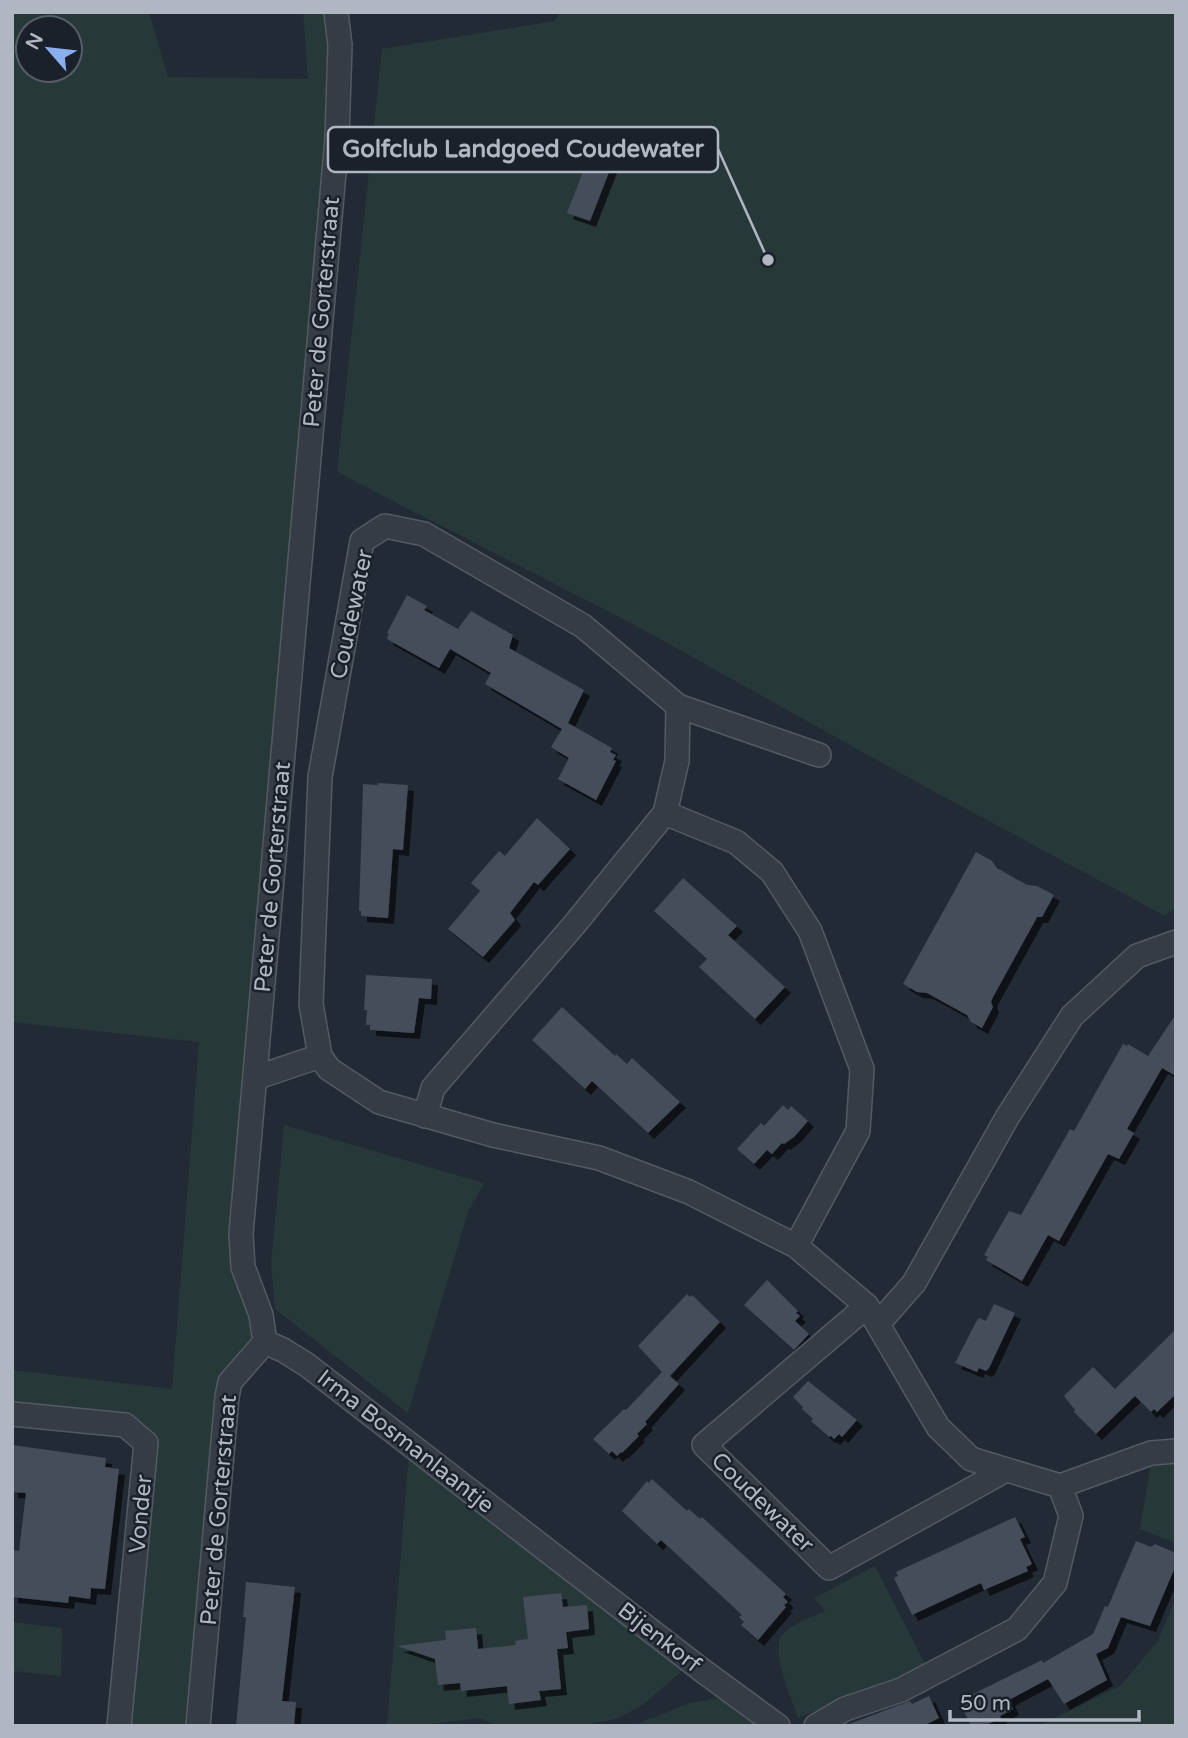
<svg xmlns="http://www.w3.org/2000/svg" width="1188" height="1738" font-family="'Varela Round',sans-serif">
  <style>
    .green { fill: #273839; fill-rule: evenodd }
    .building { fill: #444d5a; filter: url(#shadow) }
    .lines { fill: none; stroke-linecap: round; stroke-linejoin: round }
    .street-casing { stroke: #535a64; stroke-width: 26 }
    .street { stroke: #353c46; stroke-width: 23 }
    .labels { text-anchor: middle; stroke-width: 5; stroke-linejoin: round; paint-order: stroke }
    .street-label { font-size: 23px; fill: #b0b7c3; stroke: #1b212b }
    .leader { fill: none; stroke: #b0b7c3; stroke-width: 2.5 }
    .callout-dot { fill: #b0b7c3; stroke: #1b212b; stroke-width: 2.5 }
    .callout { fill: #1b212b; stroke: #b0b7c3; stroke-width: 2.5 }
    .callout-label { font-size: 24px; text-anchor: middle; font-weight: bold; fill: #b0b7c3 }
  </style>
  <defs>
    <filter id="shadow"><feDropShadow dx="6" dy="6" stdDeviation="0" flood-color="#0009"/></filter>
  </defs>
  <rect width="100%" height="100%" fill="#222a36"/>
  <path class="green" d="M12 12H149L168 77 308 79 303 12H328L331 79 232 1237 255 1324 253 1340 242 1356 190 1726H129L156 1440 12 1408V1370L172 1389 199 1042 12 1022ZM28 28H70V70H28Z
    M560 12H1176V907L1165 916 900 773 644 630 337 472 382 49 555 21Z
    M284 1125 484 1183 468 1212 408 1413 275 1309 271 1264Z
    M409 1452 685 1668 643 1705 616 1719 577 1726H500L479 1718 414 1726H387Z
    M1176 1461V1543L1140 1529 1151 1463Z
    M875 1566 926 1666 798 1718C792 1698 766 1645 786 1631 797 1622 812 1617 825 1611L814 1598Z
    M1176 1598V1726H1038L1120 1686 1157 1642Z
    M12 1622 62 1628 61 1676 12 1671Z
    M719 1698 734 1705 759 1726H632L690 1703Z"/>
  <path class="building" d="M588 159 611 167 590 221 567 213Z
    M407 595 427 606 424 610 458 629 471 611 513 635 509 648 584 690 568 723 612 748 610 752 616 755 613 760 616 761 596 800 558 779 569 758 551 747 562 729 485 684 491 673 450 649 439 668 387 639 389 634 387 633Z
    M378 783 408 785 403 850 393 849 388 918 361 916V911H359L363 784 378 785Z
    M537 818 570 849 538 885 534 882 510 913 515 920 483 957 448 929 480 891 471 883 499 851 505 856Z
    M976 852 992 861 997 868 1027 885 1037 886 1054 895 1042 917H1037L1035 921 993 997 991 1002 993 1007 982 1028 971 1022 967 1015 927 993 917 992 903 984Z
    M683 878 737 926 728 935 785 987 755 1019 699 967 707 959 654 911Z
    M366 975 432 979 431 999 419 998 414 1033 370 1030V1025H366L367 1010H364Z
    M562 1007 615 1056 616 1054 627 1064 632 1058 680 1102 648 1133 592 1081 585 1089 532 1040Z
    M1176 1014V1076L1162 1068 1127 1129 1134 1133 1119 1159 1108 1154 1059 1241 1048 1235 1022 1281 986 1260 988 1257 984 1255 1009 1211 1021 1215 1070 1129 1074 1131 1123 1044 1127 1046 1128 1044 1148 1056Z
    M783 1105 788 1110 791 1106 808 1121 794 1137 784 1144 782 1143 772 1154 767 1150 754 1164 737 1149 761 1123 764 1126Z
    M767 1280 798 1311 796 1313 800 1316 795 1321 809 1334 794 1350 744 1305Z
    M687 1294 690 1297 692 1295 720 1322 670 1376 679 1384 645 1422 647 1424 637 1434 639 1436 622 1453 621 1452 617 1456 612 1451 609 1454 593 1439 624 1409 626 1410 662 1372 638 1346Z
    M994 1304 1015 1313 989 1368 986 1371 979 1368 977 1372 955 1363 976 1322 979 1318 986 1321Z
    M1176 1329V1394L1157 1412 1154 1409 1151 1412 1135 1396 1096 1434 1074 1412 1075 1410 1064 1396 1093 1367 1115 1389Z
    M808 1381 857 1420 842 1437 839 1434 834 1439 831 1436 829 1437 811 1421 813 1419 802 1409 803 1407 793 1397Z
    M12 1445 106 1458 105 1467 119 1469 105 1589 91 1588 90 1599 69 1596 68 1603 12 1597V1550L19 1551 26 1493 12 1492Z
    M652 1479 687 1511 689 1509 700 1519 702 1517 786 1594 783 1597 788 1602 784 1605 786 1607 758 1640 741 1625 744 1622 739 1617 742 1615 661 1540 657 1544 622 1511 647 1481 649 1483Z
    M1015 1517 1025 1537 1020 1539 1032 1564 1026 1567 1028 1571 984 1590 981 1583 912 1615 894 1578 898 1576 896 1572Z
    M1136 1541 1151 1547 1155 1544 1176 1553V1565L1150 1626 1121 1617 1108 1648 1096 1654 1107 1680 1064 1704 1048 1679 1009 1700 1013 1709 1000 1716 1001 1718 984 1726H971L959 1701 1042 1660 1043 1663 1093 1634 1105 1606 1108 1607Z
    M246 1582 295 1587 282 1701 296 1702 294 1726H236L246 1617H243Z
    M561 1593 563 1607 587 1605 589 1629 566 1632 568 1648 557 1649 561 1689 539 1691 541 1700 509 1704 507 1686 461 1691 460 1683 438 1685 435 1659 397 1646 446 1640 445 1631 476 1628 478 1649 516 1645 515 1641 528 1639 523 1597Z
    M929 1696 939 1718 923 1726H844L910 1701 912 1704Z"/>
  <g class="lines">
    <defs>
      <path id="street" d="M665 813 736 842 772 872 810 931 862 1069 858 1131 796 1246
        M320 1056 311 1004 320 777 362 541 385 526 424 534 583 626 678 706 819 755
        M255 1078 320 1056 329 1069 379 1102 493 1135 599 1158 689 1192 796 1246 867 1306 938 1427 971 1459 1060 1486 1151 1453 1176 1451
        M425 1116 433 1088 574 925 665 813 677 761 678 706
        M867 1306 704 1445 829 1568 1006 1470
        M878 1324 914 1283 1008 1116 1072 1016 1137 956 1176 942
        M265 1342 283 1350 307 1365 703 1671 778 1726
        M12 1414 125 1425 146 1443 119 1726
        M198 1726 227 1397 230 1382 265 1342 261 1315 243 1267 241 1234 337 138 340 45 336 12
        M816 1726 845 1709 901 1690 1017 1629 1055 1583 1071 1516 1060 1486"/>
    </defs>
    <use href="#street" class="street-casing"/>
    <use href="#street" class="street"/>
  </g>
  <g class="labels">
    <g class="street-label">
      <text transform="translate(321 312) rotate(-85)" y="8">Peter de Gorterstraat</text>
      <text transform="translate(351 614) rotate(-78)" y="8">Coudewater</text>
      <text transform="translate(272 877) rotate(-85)" y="8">Peter de Gorterstraat</text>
      <text transform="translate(406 1441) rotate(38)" y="8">Irma Bosmanlaantje</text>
      <text transform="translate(763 1502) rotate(44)" y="8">Coudewater</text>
      <text transform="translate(218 1510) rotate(-85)" y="8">Peter de Gorterstraat</text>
      <text transform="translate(140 1514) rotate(-85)" y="8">Vonder</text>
      <text transform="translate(660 1637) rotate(38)" y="8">Bijenkorf</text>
    </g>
  </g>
  <path class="leader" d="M768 260L718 149"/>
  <circle class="callout-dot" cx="768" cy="260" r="7"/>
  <rect class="callout" x="328" y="127" width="390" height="45" rx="7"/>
  <g class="callout-label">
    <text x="523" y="157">Golfclub Landgoed Coudewater</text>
  </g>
  <rect width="1188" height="1738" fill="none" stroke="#b0b7c3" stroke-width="28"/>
  <g transform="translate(49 49) rotate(298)"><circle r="33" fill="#1b212b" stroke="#575d68" stroke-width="2"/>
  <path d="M0-5L12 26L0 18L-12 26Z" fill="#8aaeee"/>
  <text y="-10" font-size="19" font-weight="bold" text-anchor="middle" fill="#b0b7c3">N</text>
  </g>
  <path d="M950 1710v10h189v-10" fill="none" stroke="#b0b7c3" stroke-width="3.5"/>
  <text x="960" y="1710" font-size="21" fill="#b0b7c3" stroke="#1b212b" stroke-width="5" paint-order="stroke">50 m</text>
</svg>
